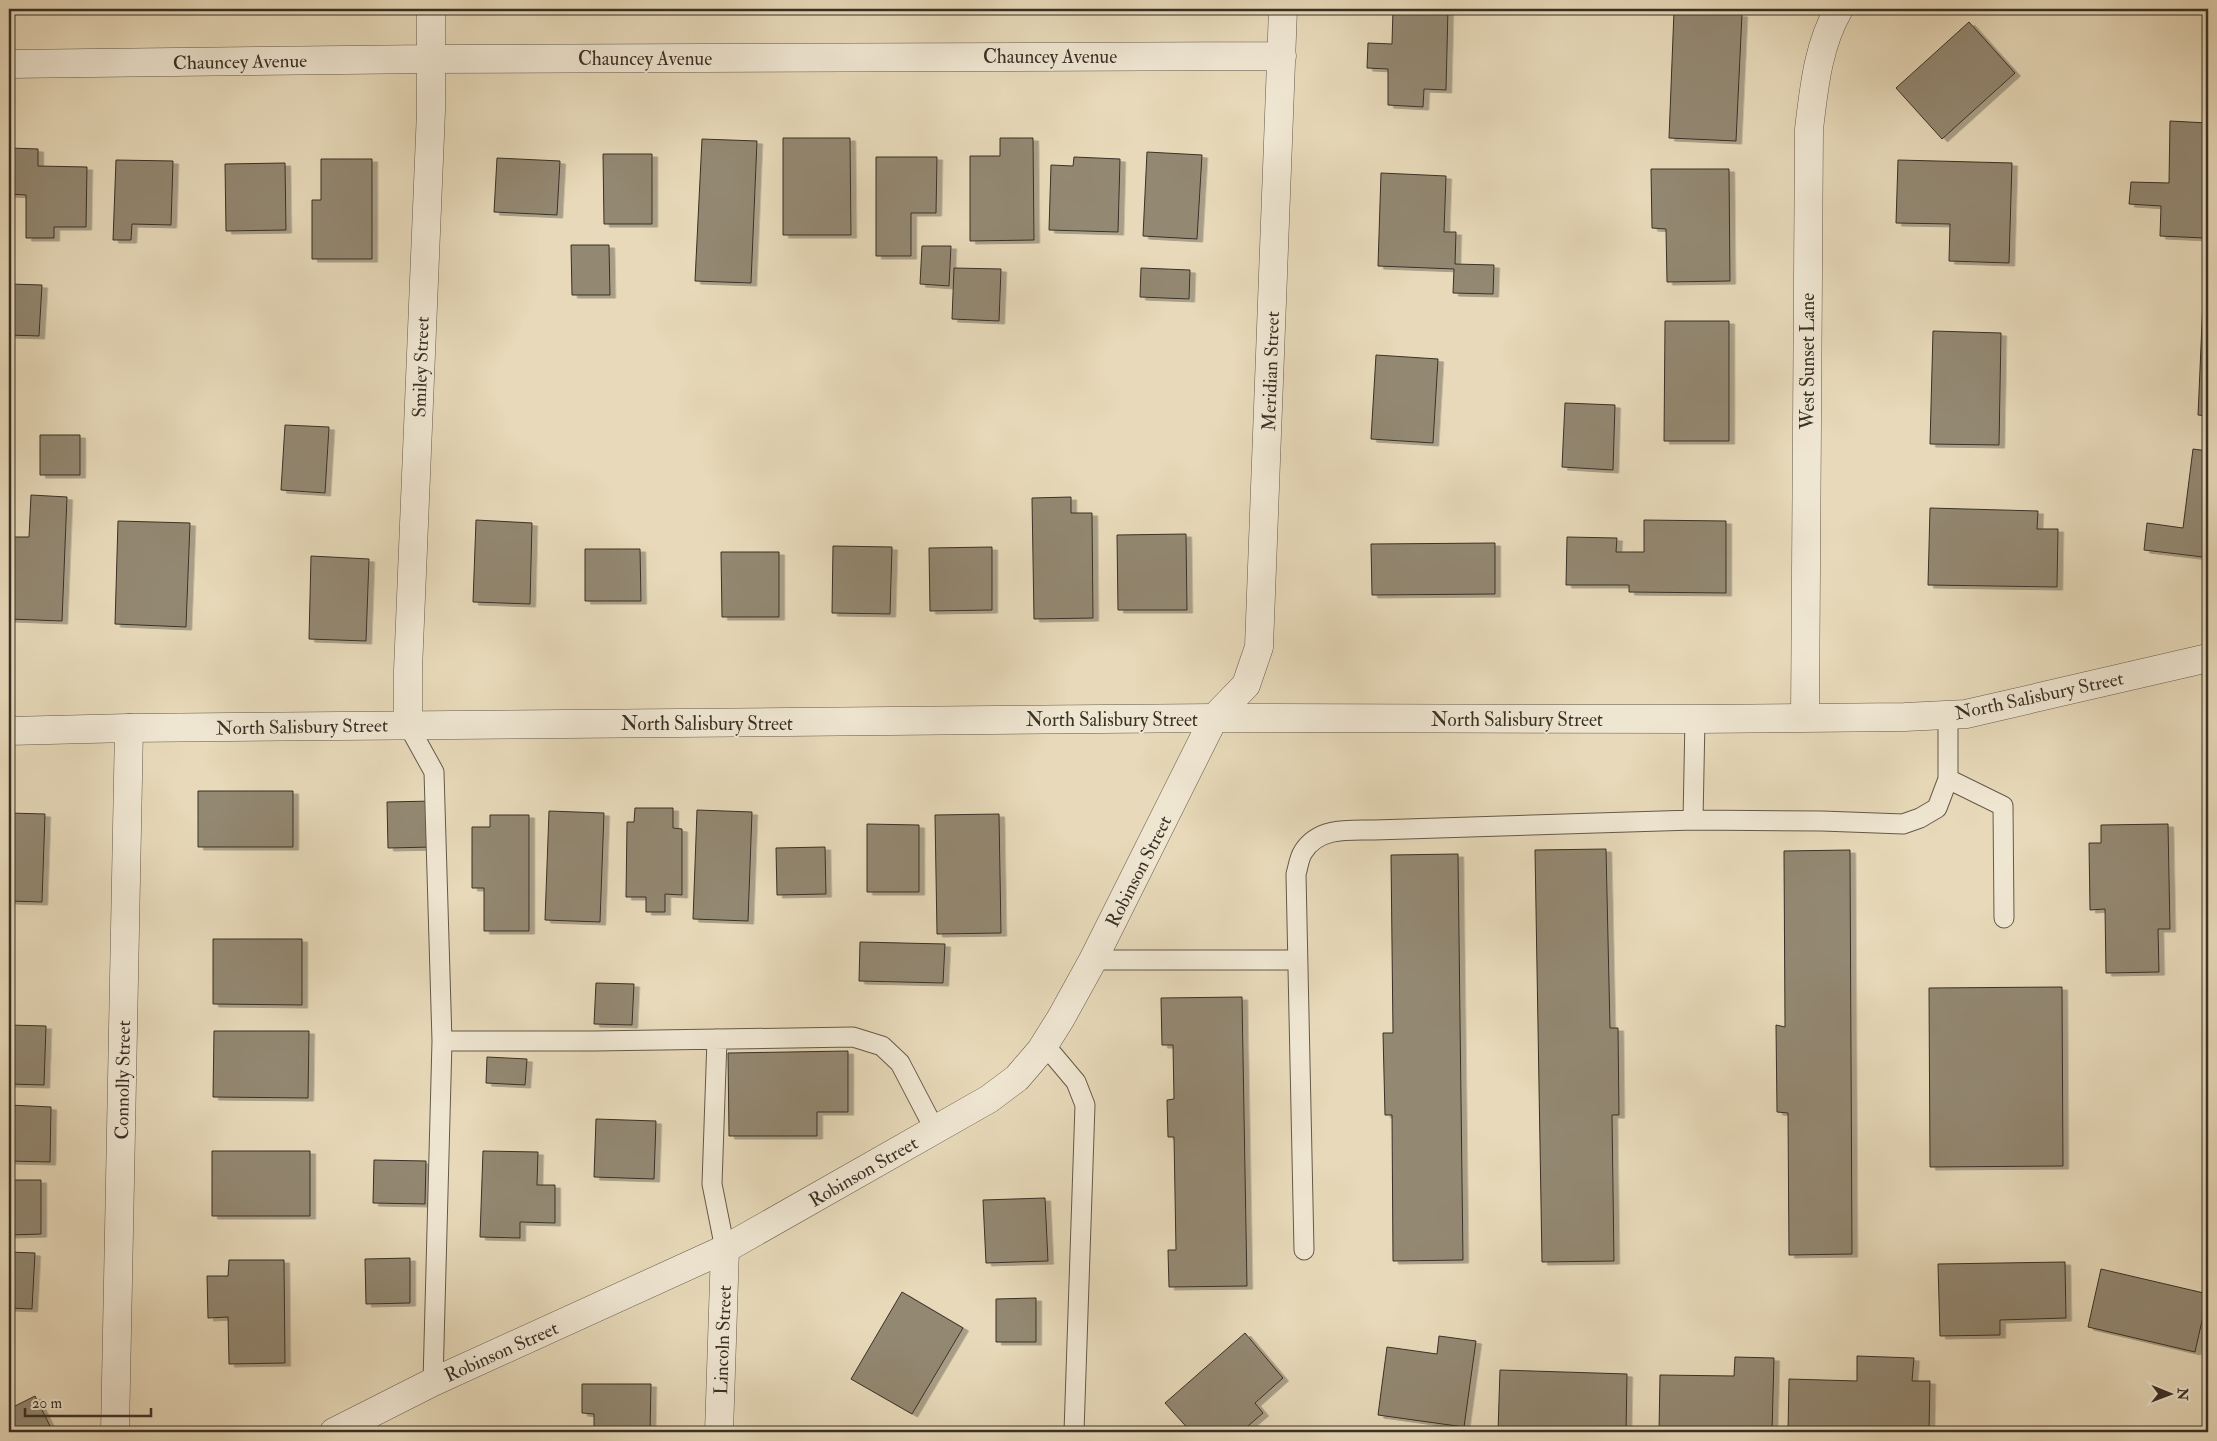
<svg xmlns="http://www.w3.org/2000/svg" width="2217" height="1441" font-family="'IM FELL Double Pica',serif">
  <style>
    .building { fill: #938872; stroke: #393025; filter: url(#shadow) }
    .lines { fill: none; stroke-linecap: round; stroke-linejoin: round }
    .service-casing { stroke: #645a4a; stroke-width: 21 }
    .minor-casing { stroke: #645a4a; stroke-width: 29 }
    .tertiary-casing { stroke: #645a4a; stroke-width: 29 }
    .service { stroke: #efe6d2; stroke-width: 19 }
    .minor { stroke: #efe6d2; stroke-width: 28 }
    .tertiary { stroke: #efe6d2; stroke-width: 28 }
    .labels { text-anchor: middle; stroke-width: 4; stroke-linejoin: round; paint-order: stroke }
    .street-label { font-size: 19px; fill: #393025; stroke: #efe6d2 }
  </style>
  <defs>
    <filter id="shadow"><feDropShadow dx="5.5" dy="3" stdDeviation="0" flood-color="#0004"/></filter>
  </defs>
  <rect width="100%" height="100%" fill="#e7d9b9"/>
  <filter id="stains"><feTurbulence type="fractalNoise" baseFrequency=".004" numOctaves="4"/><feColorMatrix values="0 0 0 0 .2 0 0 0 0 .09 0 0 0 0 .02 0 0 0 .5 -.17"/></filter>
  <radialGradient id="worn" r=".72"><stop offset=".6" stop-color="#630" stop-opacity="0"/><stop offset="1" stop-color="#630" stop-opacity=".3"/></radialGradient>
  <path class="building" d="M1393 9H1448L1446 90 1424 89 1423 107 1388 105V69L1367 68 1368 43 1392 44Z
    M1674 11 1742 14 1736 141 1669 138Z
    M1969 22 2015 73 1942 139 1896 88Z
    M2170 121 2208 123V199H2205L2204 238 2160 236 2161 206 2129 204 2131 182 2169 183Z
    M783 138H850L851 235H783Z
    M1000 138H1033L1034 240 970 241V156H1000Z
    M702 139 757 141 751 283 695 281Z
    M9 148 38 149V166L87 167 86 227H54V238H26V195L9 194Z
    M1147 152 1202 155 1197 239 1143 236Z
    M603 154H652V224H604Z
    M876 157H937L936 213H911V256H876Z
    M1074 157 1120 159 1118 232 1049 230 1051 165 1073 166Z
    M497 158 560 161 557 215 494 212Z
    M321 159H372V259H312V200H321Z
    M116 160 173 161 171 225 132 224 131 240H113Z
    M1898 160 2012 163 2009 263 1949 261 1950 224 1896 223Z
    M285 163 286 230 226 231 225 164Z
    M1651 169H1729L1730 281 1667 282 1666 229 1652 228Z
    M1381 173 1446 176 1444 232H1456L1455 264 1494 265 1493 294 1453 293 1454 269 1378 266Z
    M571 245H609L610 295H572Z
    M922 246H951L949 286 920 284Z
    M954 268 1001 269 999 321 952 319Z
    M1141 268 1190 270 1189 299 1140 297Z
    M2204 278H2208V416L2198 415Z
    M9 284 42 285 39 336 9 335Z
    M1665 321H1729V441H1664Z
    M1933 331 2001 333 1999 445 1930 444Z
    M1376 355 1438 359 1433 443 1371 439Z
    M1565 403 1615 405 1613 470 1562 467Z
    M285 425 329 427 325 493 281 490Z
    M40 435H80V475H40Z
    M2193 449 2208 451V532H2205L2203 557 2144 550 2147 523 2183 528Z
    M31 495 67 497 62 621 9 619V537H29Z
    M1071 497V513H1092L1093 618 1034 619 1032 498Z
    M1930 508 2038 511 2037 529H2058L2057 587 1928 585Z
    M476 520 532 523 530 604 473 602Z
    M1644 520 1726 521V593L1629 592V585H1566L1567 537 1617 538 1616 552H1644Z
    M118 521 190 523 186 627 115 624Z
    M1186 534 1187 610H1118L1117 535Z
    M1495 543V594L1372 595 1371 544Z
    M833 546 892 547 890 614 832 613Z
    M992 547V610L930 611 929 548Z
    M585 549H640L641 601H585Z
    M721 552H779V617H722Z
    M311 556 369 559 366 641 309 639Z
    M198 791H293V847H198Z
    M433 801V847L388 848 387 802Z
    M635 808H673V828L682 829V895L665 894V912H646V897H626L627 822H634Z
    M697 810 752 812 748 921 693 919Z
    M549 811 604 813 600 922 545 920Z
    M9 813 45 814 42 902 9 901Z
    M999 814 1001 933 937 934 935 815Z
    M490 815H529V931H484V888H472V827H490Z
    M867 824 919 825V892H867Z
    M2168 824 2170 929H2158L2159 972 2106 973 2105 909 2090 910 2089 843H2101V825Z
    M825 847 826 894 777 895 776 848Z
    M1606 849 1610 1028H1618L1619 1115H1612L1614 1261 1542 1262 1535 850Z
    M1850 850 1852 1254 1789 1255 1788 1113 1777 1112 1776 1025 1785 1027 1784 851Z
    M1458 854 1463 1260 1393 1261 1392 1115H1385L1383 1033H1393L1391 855Z
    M213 939H302V1005L213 1004Z
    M860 942 945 944 943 983 859 981Z
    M596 983 634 984 632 1025 594 1024Z
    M2062 987 2063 1166 1930 1167 1929 988Z
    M1242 997 1247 1286 1169 1287 1168 1250H1176L1174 1137H1168L1167 1100 1174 1099 1173 1045H1162L1161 998Z
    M9 1025 46 1026 44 1085 9 1084Z
    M214 1031H309L308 1098 213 1097Z
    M848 1051V1112H817V1136H729L728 1053Z
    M487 1057 527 1059 525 1085 486 1083Z
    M9 1105 51 1107 50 1162 9 1161Z
    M596 1119 656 1121 654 1179 594 1177Z
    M212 1151H310V1216H212Z
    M483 1151 538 1152 537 1185H555V1223L520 1222V1238L480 1237Z
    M374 1160 426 1161 425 1204 373 1203Z
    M9 1180H41V1234L9 1235Z
    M1045 1198 1048 1261 986 1263 983 1200Z
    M9 1252 35 1253 32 1309 9 1308Z
    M410 1258V1303L366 1304 365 1259Z
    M229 1260H284L285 1363 229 1364 228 1317 208 1318 207 1276H228Z
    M2065 1262 2066 1318 2000 1320V1335L1940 1336 1938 1264Z
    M2101 1269 2208 1294 2195 1352 2088 1327Z
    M902 1292 963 1328 912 1414 851 1379Z
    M1036 1298V1342H996V1299Z
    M1245 1333 1283 1378 1255 1403 1263 1413 1241 1432H1191L1165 1403Z
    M1439 1336 1476 1341 1464 1427 1378 1415 1387 1347 1437 1354Z
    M1857 1356 1914 1358 1912 1381H1930L1929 1432H1788L1789 1379 1857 1381Z
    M1735 1357 1774 1358 1772 1432H1659L1660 1375 1734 1376Z
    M1500 1370 1627 1374 1626 1432H1498Z
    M582 1384H651L650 1432H594V1414L582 1413Z
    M35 1396 53 1432H9V1409Z"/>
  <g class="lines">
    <defs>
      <path id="service" d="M408 725 434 772 442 1041 433 1382
        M1948 779 2003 806 2004 918
        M1693 820 1695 719
        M1093 960H1297
        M717 1039 712 1184 725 1249
        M442 1041H594L853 1037 882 1046 900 1063 935 1130
        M1044 1044 1076 1082 1085 1105 1074 1432
        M1304 1250 1296 874C1298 868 1299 858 1303 852 1318 827 1349 830 1374 830L1693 820 1822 821 1903 824 1920 818 1937 808 1948 779V715"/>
      <path id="minor" d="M9 64 431 59 1282 56
        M1805 717 1809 129C1814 88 1818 45 1839 9
        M1214 718 1246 685 1259 647 1283 9
        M408 725V670L431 111V9
        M115 1432 129 728
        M719 1432 725 1249"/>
      <path id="tertiary" d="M9 731 129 728 1214 718 1695 719 1905 717 1966 714 2208 658
        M334 1432 433 1382 725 1249 989 1099 1017 1078 1041 1050 1061 1018 1093 960 1214 718"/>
    </defs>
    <use href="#service" class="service-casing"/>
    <use href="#minor" class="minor-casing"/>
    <use href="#tertiary" class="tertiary-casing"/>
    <use href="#service" class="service"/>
    <use href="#minor" class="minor"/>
    <use href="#tertiary" class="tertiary"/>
  </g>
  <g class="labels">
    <g class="street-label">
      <text x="1050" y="63">Chauncey Avenue</text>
      <text x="645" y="65">Chauncey Avenue</text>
      <text transform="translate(240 61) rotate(-1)" y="7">Chauncey Avenue</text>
      <text transform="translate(1807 361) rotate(-90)" y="7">West Sunset Lane</text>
      <text transform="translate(420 367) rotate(-88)" y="7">Smiley Street</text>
      <text transform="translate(1270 371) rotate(-88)" y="7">Meridian Street</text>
      <text transform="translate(2039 695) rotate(-12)" y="7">North Salisbury Street</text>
      <text x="1112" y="726">North Salisbury Street</text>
      <text x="1517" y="726">North Salisbury Street</text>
      <text x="707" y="730">North Salisbury Street</text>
      <text transform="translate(302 726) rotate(-1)" y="7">North Salisbury Street</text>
      <text transform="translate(1138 871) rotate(-63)" y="7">Robinson Street</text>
      <text transform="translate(122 1080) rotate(-89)" y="7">Connolly Street</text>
      <text transform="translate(863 1171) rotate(-30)" y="7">Robinson Street</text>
      <text transform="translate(722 1340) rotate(-88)" y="7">Lincoln Street</text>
      <text transform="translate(501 1351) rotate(-24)" y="7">Robinson Street</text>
    </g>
  </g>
  <rect width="2217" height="1441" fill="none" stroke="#e7d9b9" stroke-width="30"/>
  <rect x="10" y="10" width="2197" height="1421" fill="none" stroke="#393025" stroke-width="2.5"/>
  <rect x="15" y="15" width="2187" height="1411" fill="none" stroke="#393025"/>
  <g transform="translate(2170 1394) rotate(91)" stroke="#efe6d2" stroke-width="4" paint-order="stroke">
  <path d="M0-4L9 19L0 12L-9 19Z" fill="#393025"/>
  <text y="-8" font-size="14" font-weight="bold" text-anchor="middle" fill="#393025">N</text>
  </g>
  <path d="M25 1408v8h126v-8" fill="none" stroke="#393025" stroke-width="2.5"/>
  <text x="32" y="1408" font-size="15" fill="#393025" stroke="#efe6d2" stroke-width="4" paint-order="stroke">20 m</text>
  <rect width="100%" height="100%" filter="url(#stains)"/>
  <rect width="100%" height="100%" fill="url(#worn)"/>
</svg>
